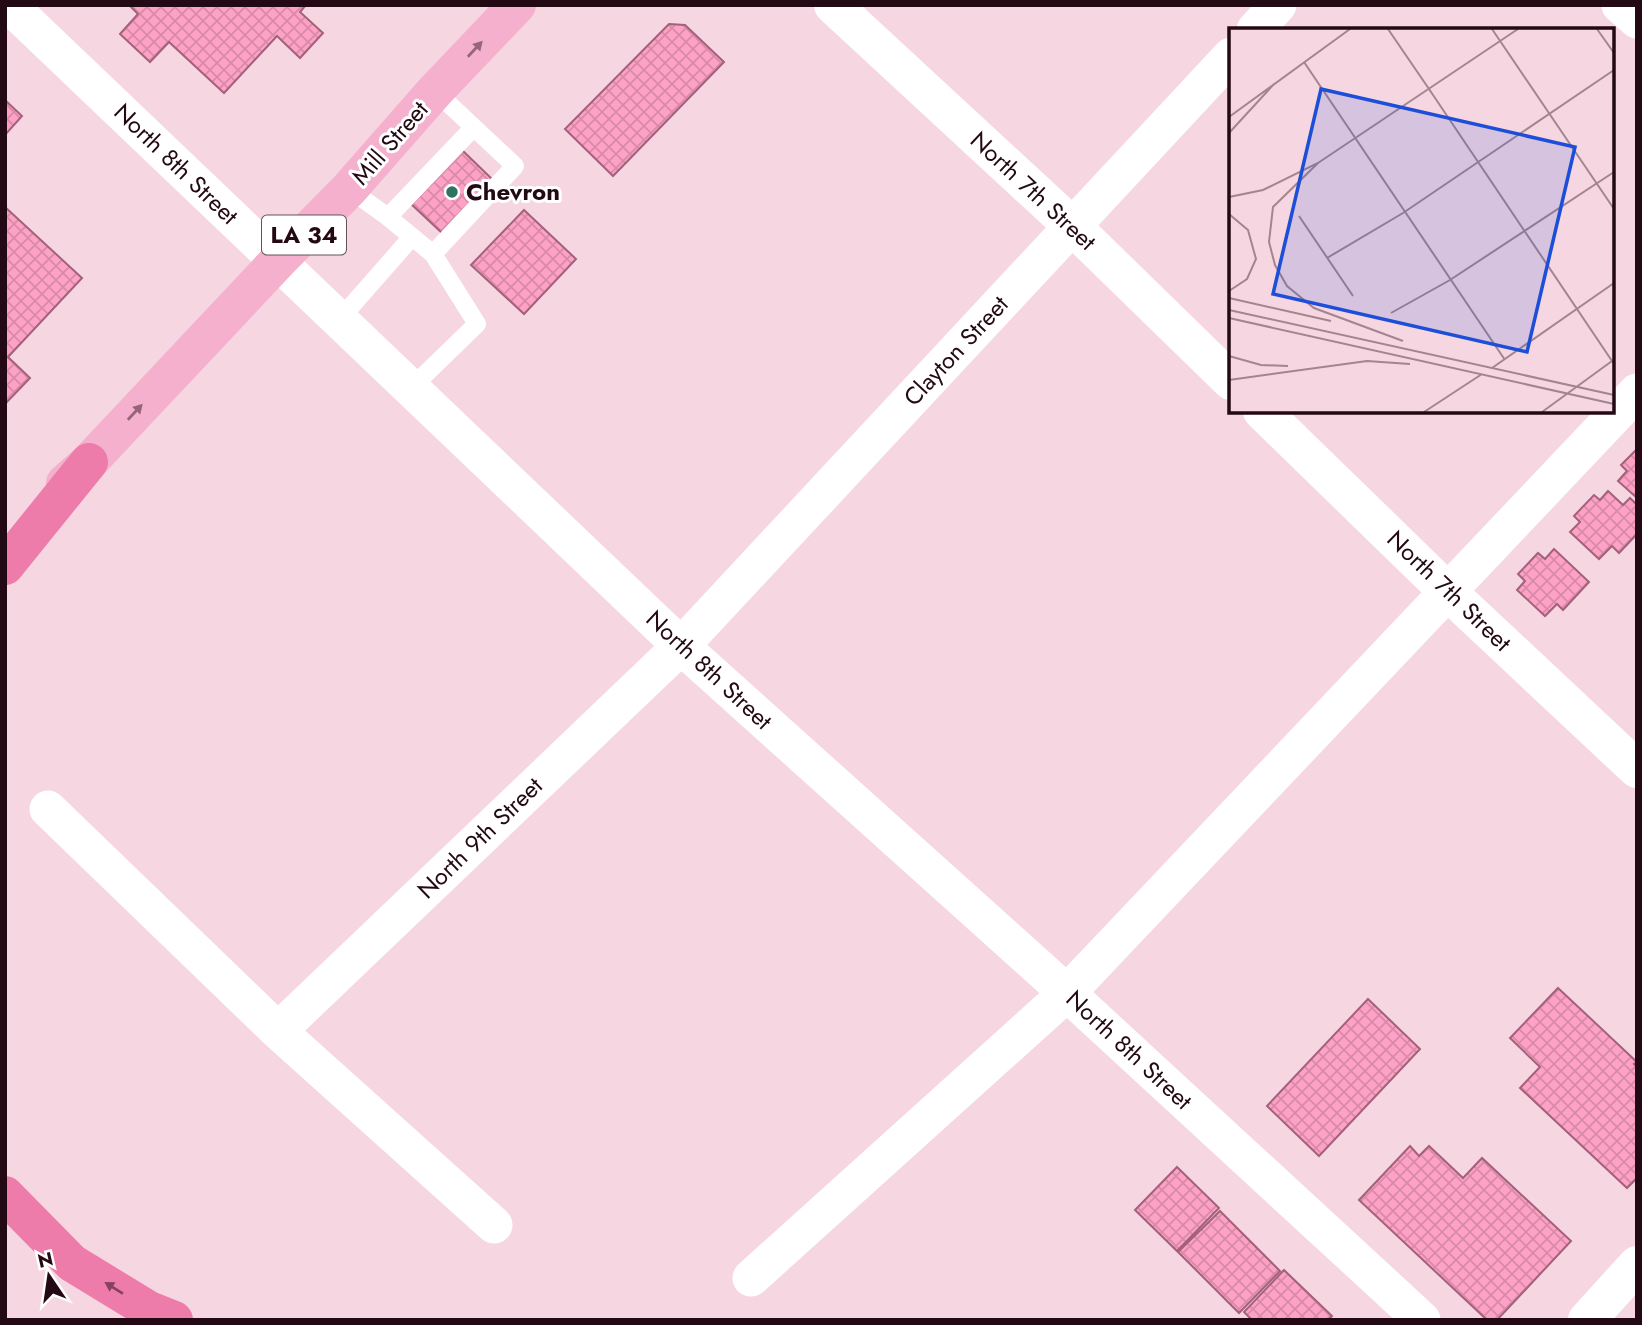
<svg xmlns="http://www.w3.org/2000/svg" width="1642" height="1325" font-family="Jost,sans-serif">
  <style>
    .building { fill: url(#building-cross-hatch); stroke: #a5607b; stroke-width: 2 }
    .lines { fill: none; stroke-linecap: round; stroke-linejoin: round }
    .lane { stroke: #fff; stroke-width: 18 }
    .street { stroke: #fff; stroke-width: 37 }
    .secondary { stroke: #fff; stroke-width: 38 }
    .primary { stroke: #f4b0cd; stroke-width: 38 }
    .highway { stroke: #ed7cab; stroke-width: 38 }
    .oneway { fill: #96657a }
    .oneway2 { fill: #884260 }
    .poi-dot { fill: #317363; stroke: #fff; stroke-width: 2.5 }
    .labels { text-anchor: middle; stroke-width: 6; stroke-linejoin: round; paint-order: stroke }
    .shield { fill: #fff; stroke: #65535a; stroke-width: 2 }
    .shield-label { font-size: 23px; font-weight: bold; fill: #230914 }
    .street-label { font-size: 24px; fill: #230914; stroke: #fff }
    .poi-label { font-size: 24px; font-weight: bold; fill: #230914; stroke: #fff; text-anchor: start }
    .inset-road { fill: none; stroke: #a2858f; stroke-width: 2 }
    .view { fill: #1d4ed8; fill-opacity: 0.15; stroke: #1d4ed8; stroke-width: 3.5 }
    .inset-edge { fill: none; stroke: #230914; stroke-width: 3.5 }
  </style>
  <defs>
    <pattern id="building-cross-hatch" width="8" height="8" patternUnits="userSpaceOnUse" patternTransform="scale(1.75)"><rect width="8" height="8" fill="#fda2c5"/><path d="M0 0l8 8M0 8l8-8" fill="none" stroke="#d98aa8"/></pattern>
  </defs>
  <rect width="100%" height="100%" fill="#f6d7e1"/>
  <path class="building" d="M129 5H306L300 12 323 33 300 58 277 36 224 93 169 42 150 62 120 34 138 14Z
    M669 24 685 25 724 62 613 176 565 129Z
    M5 100 22 116 5 135Z
    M462 150 492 179 442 233 411 204Z
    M5 207 82 278 8 357 30 378 5 404Z
    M524 210 576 259 524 314 471 265Z
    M1637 449V498L1618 481 1627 471 1621 465Z
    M1608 491 1623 505 1630 498 1637 505V534L1619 553 1612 546 1599 559 1570 532 1580 522 1574 516 1594 495 1600 500Z
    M1554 549 1589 582 1563 610 1557 604 1545 616 1517 590 1525 581 1518 574 1538 553 1545 559Z
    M1558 988 1637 1062 1634 1064 1637 1067V1178L1627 1188 1520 1088 1540 1067 1510 1038Z
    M1368 999 1420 1049 1319 1156 1267 1106Z
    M1410 1146 1419 1156 1429 1146 1463 1178 1482 1158 1571 1241 1497 1320H1487L1359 1200Z
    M1177 1167 1219 1208 1177 1251 1135 1210Z
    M1220 1211 1280 1271 1239 1313 1178 1252Z
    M1284 1270 1332 1316 1328 1320H1252L1244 1312Z"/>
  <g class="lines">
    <path class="lane" d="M349 189 388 217 433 254 515 166 435 91
      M388 217 473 128
      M339 320 411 238
      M411 388 477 324 433 254"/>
    <path class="street" d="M9 5 681 646 1067 993 1422 1320
      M1620 5 1637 20
      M1255 30 1278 5
      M48 809 278 1031 494 1225
      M278 1031 681 646 1231 56
      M751 1278 1067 993 1637 392"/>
    <path class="secondary" d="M833 5 1072 226 1231 381
      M1262 411 1447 591 1637 769
      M1587 1320 1637 1265"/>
    <path class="primary" d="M65 483 89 462 278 261 349 189 435 91 517 5"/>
    <path class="highway" d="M5 566 89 462
      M5 1195 72 1263 149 1310 174 1320"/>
  </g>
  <defs><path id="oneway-solid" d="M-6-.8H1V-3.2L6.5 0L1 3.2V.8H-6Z" transform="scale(1.75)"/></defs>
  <g class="oneway">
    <use href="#oneway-solid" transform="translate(475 49) rotate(-47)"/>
    <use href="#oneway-solid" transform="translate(135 412) rotate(-47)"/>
  </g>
  <use class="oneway2" href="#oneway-solid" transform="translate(114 1288) rotate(-148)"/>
  <circle class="poi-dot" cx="452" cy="192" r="7"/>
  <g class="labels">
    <rect class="shield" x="262" y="215.5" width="84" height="39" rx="5"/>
    <g class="shield-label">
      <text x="304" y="243">LA 34</text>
    </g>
    <g class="street-label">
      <text transform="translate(390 143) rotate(-49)" y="8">Mill Street</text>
      <text transform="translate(176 164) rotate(44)" y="8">North 8th Street</text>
      <text transform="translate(1033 191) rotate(43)" y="8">North 7th Street</text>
      <text transform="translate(956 351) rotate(-47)" y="8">Clayton Street</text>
      <text transform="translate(1449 591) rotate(44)" y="8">North 7th Street</text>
      <text transform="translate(709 670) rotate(43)" y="8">North 8th Street</text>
      <text transform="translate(480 838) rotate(-44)" y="8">North 9th Street</text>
      <text transform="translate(1129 1050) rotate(43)" y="8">North 8th Street</text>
    </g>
    <g class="poi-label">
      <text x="466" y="200">Chevron</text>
    </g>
  </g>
  <g transform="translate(1229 28)">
    <rect width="385" height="385" fill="#f6d7e1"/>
    <path class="inset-road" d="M159 1 200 61M263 1 385 181M368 1 385 25M75 34 276 332M200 61 385 336M0 89 121 1M0 105 45 56M89 135 44 179 40 214 46 237 58 258 85 280 174 313M0 169 34 162 89 135 289 1M0 186 19 202 27 231 18 251 0 263M70 188 124 268M98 230 174 185 385 42M0 270 102 293M0 282 385 367M162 285 221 252 385 144M0 290 385 376M0 328 32 337 59 338M263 340 385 255M0 352 138 333 181 336M195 384 253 346M313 384 383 333"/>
    <path class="view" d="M92 61 346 119 298 324 44 266Z"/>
    <rect width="385" height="385" class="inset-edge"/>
  </g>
  <rect width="1642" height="1325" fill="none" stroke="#230914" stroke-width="14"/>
  <g transform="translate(49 1276) rotate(347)" stroke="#ffffff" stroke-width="5" paint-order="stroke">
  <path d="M0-5L12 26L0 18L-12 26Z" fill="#230914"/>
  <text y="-10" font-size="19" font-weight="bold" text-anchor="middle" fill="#230914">N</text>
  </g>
</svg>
